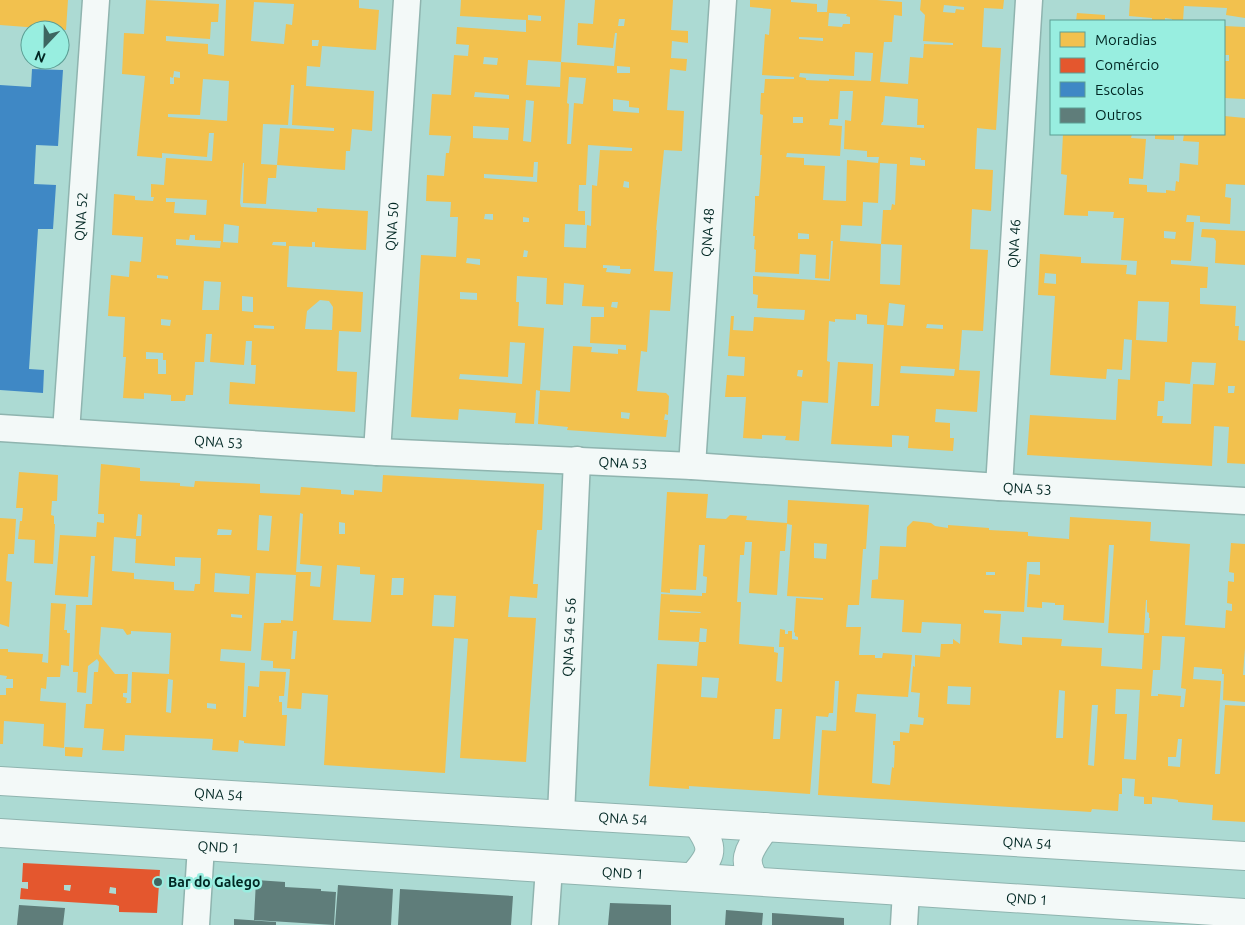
<svg xmlns="http://www.w3.org/2000/svg" width="1245" height="925" font-family="Ubuntu,sans-serif">
  <style>
    .homes { fill: #f2c14e; fill-rule: evenodd }
    .shops { fill: #e4572e; fill-rule: evenodd }
    .schools { fill: #3f88c5 }
    .building { fill: #5f7d7a }
    .lines { fill: none; stroke-linecap: round; stroke-linejoin: round }
    .minor-casing { stroke: #8fb4af; stroke-width: 29 }
    .secondary-casing { stroke: #8fb4af; stroke-width: 30 }
    .minor { stroke: #f3f9f8; stroke-width: 26 }
    .secondary { stroke: #f3f9f8; stroke-width: 28 }
    .poi-dot { fill: #3d6661; stroke: #98eee0; stroke-width: 2 }
    .labels { text-anchor: middle; stroke-width: 5; stroke-linejoin: round; paint-order: stroke }
    .street-label { font-size: 14px; fill: #012723; stroke: #98eee0 }
    .poi-label { font-size: 14px; font-weight: bold; fill: #012723; stroke: #98eee0; text-anchor: start }
  </style>
  <rect width="100%" height="100%" fill="#acdad3"/>
  <path class="homes" d="M0 0H68L66 30 0 25Z
    M146 0 219 4 218 22H211L210 39 166 36V41L208 44V54L224 56 226 0H359V8L379 10 376 50 322 46 320 67 307 66 306 86 374 91 372 131 352 129 350 151H346L345 170 277 165 280 128 334 131V128L292 125 294 85H291L288 125 263 124 261 164 277 165 276 178H268L266 204 243 203 244 163H243L240 203 241 207 317 212V208L368 211 366 250 315 247V242H312V247L289 246 287 287 363 292 361 332 339 331 337 371 357 372 355 412 229 404 230 382 255 384 256 365H251L252 341H246L244 365 210 362 212 334H206L204 362H195L193 395H186L185 401H171V395L144 393V399L123 398 126 357H123L125 317 108 316 111 275 129 277 130 261 141 262 143 237 112 235 114 194 135 196V200L153 201 154 197H151V184L164 185 166 158 212 161 214 133H209L207 157 162 153V158L137 156 145 76 122 74 124 33 144 34ZM254 2 294 4 292 25 286 24 284 44 251 41ZM312 40H319L318 46H312ZM174 71 180 72V78L174 77V84H170V77L173 78ZM203 79 229 81 227 121 168 117V114L200 115ZM166 198 207 200 206 215 174 213 175 202H166ZM224 224 239 226 238 243 223 242ZM190 235H195V240L221 241 220 248 176 245V239L189 240ZM273 242H286V246L272 245ZM157 275 168 276V279L157 278ZM204 281 221 282 219 310H202ZM242 296 253 297V312L242 311ZM320 300 329 301 333 307 332 330 305 329 307 311ZM161 319 171 320 170 326 161 325ZM254 325 274 326V329L254 328ZM146 352 163 353V360H166V374H158V359H146Z
    M461 0H565L561 62 614 66 617 33H615L613 48 577 45 578 23 593 24 595 0H673L671 30 688 31V43L672 41 671 58 687 59 686 71 670 69 667 110 684 111 682 151 664 150 656 230H657L654 271 673 272 670 311 650 310 647 352 641 351 637 391 666 393 669 396 668 415 665 414 664 420H668L666 437 567 430 568 427 538 424 540 391 536 390 534 424 515 423 516 413 459 409 458 420 411 417 421 255 456 257 458 217H450L451 202 426 201 427 175 444 176 446 153H449L451 136 429 135 432 94 451 95 454 55 468 56 469 45 456 44 457 27 526 32V20L460 16ZM528 15 541 16V21L528 20ZM619 19H625L624 26H618ZM484 57 498 58 497 65 483 64ZM528 60 561 62 560 87 526 85ZM617 66 630 67V73H617ZM569 77 586 78 583 104 574 103 571 144H567L569 104 567 103ZM475 92 509 95V99L474 97ZM613 99 629 101V107L639 108V113L613 111ZM526 100 534 101 531 142 523 141ZM473 126 509 128 508 140 473 138ZM588 145 632 148V151L600 150 597 186 592 185V187L591 226 587 225 586 248 564 247 565 224 585 225V211H578L579 185H586ZM534 162H538L537 182 484 178V174L533 177ZM624 181 629 182V188L623 187ZM485 214H493V220L484 219ZM523 217 529 218V222H523ZM524 250 528 251 527 257H523ZM467 258 480 259V265L466 263ZM603 265 620 266V269H631L630 274 606 272 607 268H603ZM517 276 547 278 546 304 563 305 564 283 584 285 582 306 604 307V317H591L590 343 626 345V350L618 349V354L591 352 592 347 573 346 570 392 540 390 544 328 518 326 519 302H516ZM460 292 477 293V300L460 299ZM612 302H618L617 308 611 307ZM510 342 525 343 522 384 459 379 460 374 508 377ZM621 412 630 413 629 419 621 418Z
    M750 0H791V2L817 4V12H827L828 0H877L902 2V16L894 15 892 42H884L880 82 908 84 910 57 923 58 924 44 953 45V43L923 41 925 15 920 10 921 0H1004L1003 9 984 8 982 47 1001 48 996 130 977 128 975 169 993 170 991 211 972 209 970 249 988 250 983 331 962 330 959 370 980 371 977 412 936 409 935 422 950 423V438H954L953 451 908 448 909 436 892 435V447L831 444 838 362 873 364 871 406H879L884 325 867 324V315L856 314V320L835 319V322L829 321 827 361 830 362 828 403 802 401 799 441 785 440 786 436 762 435V439L743 438 746 397H725L727 375 744 376 745 357 728 356 731 316H734L733 330 753 331 754 317 804 320 805 310 757 308 758 295 753 294V276L830 281 833 241H831L829 279 815 278 816 255 800 254 799 274 755 272 756 250 754 249 755 236H753L755 204V196H759L762 155H760L763 115 760 114 761 93H764L765 79H794V77L762 75 765 34 769 35 771 9 750 7ZM944 5 964 7V10L956 9 955 13 943 12ZM829 13 847 14 846 16 850 17V24H843L842 27 828 26ZM799 37 823 38V41L799 39ZM855 52 873 53 871 81 829 79V81L806 80V78L799 77 800 73 854 76ZM840 91H853L851 121 845 120 844 149 867 151V157H879L878 163 847 160 846 201 823 200 825 166 804 165V158L786 157 787 153 840 156 842 126 829 125 830 119H838ZM885 96 918 99 917 125H924V128L881 125 882 122H883ZM793 117H803V123H793ZM910 157 921 158V160H925V166L910 165ZM880 163 897 164 895 205 892 204 891 210H883L881 244 840 241 841 225 862 226 863 202 878 203ZM798 233 809 234V239H798ZM881 244 902 245 900 285 880 284ZM889 303 905 305 903 326 887 325ZM927 324 943 325V329L926 328ZM901 366 955 369 954 376 900 373ZM798 370H803L802 377 797 376Z
    M1130 0H1245V18L1226 15 1227 8 1184 6 1183 21H1172V19L1165 18V21H1152V18L1129 16Z
    M1077 13 1105 15V21H1076Z
    M1224 26 1245 27V99L1224 98V61H1229V55H1224Z
    M1224 116 1245 118V185L1226 184 1225 197 1231 198 1230 224 1200 222V216L1187 215 1186 222H1194L1191 261 1171 260V264L1208 267 1207 288H1200V304L1236 306 1235 326H1239L1238 340 1245 341V464L1227 463 1229 427 1214 426 1212 466 1027 455 1030 415 1116 420 1118 379 1130 380 1132 340 1124 339 1122 370 1107 369 1106 379 1050 375 1055 296 1038 295 1040 254 1081 257V263L1127 265 1126 274 1136 275 1137 261 1121 260 1124 218H1113L1114 212 1088 211V216L1064 215 1067 175 1061 174 1063 134H1132L1131 138 1146 139 1143 179 1129 178V184L1147 185V192L1166 193V190L1175 191 1176 181 1179 182 1180 163 1198 165 1199 142 1183 141 1184 134H1224ZM1164 231 1176 232 1175 239 1164 238ZM1045 273 1056 274V284L1044 283ZM1138 301 1169 302 1167 342 1136 340ZM1192 362 1216 363 1214 385 1193 384 1191 424 1162 423 1163 416H1157L1158 401H1164L1165 382 1190 384ZM1228 386H1235L1234 393H1228Z
    M1155 134H1174V140L1155 139Z
    M1202 229 1245 231V265L1215 263 1216 241 1214 238 1201 237Z
    M101 464 140 468V481L180 483V486L194 487 195 481 260 484V493L300 495 301 487 341 490V494L354 495V490L382 492 383 475 544 484 542 530H537L533 584H538L537 598 510 596 508 617 536 618 526 762 460 758 468 639 454 638 445 773 324 765 328 695 302 693 301 709 287 708 290 669 273 668V661L261 660 264 623H281V620L293 621 296 575 256 573 251 651 221 649 220 661 245 663 243 717H246L248 686 259 687 260 671 286 672 284 696H279V702H282V715H287L285 746 244 743V741L239 740 238 752 212 750 213 739 125 735 124 751 102 750 104 729 84 728 86 704H92L94 672H98L99 662 97 659 88 666 86 693 77 692 78 672H73L76 605H92L95 556H91L88 597 55 595V593L60 535 96 537 97 522 104 523V514H98ZM300 513 303 514 300 564 322 566 320 587 310 586 311 572H296ZM138 514 142 515 141 536H136ZM259 515 272 516 269 551 257 550ZM339 522 345 523V534H339ZM218 529 232 530 231 535H217ZM114 537 136 539 135 563 175 566V557L201 558 200 584H195L194 591 174 590V582L134 579V573L112 571ZM337 565 360 567V574L375 575 371 622 333 620ZM215 573 250 576 249 594 214 592ZM392 578H404L403 595H391ZM434 595 456 596 454 627 432 626ZM231 614 242 615V618L231 617ZM101 627 123 629 127 635 131 634V631L171 633 169 674 132 672 131 703H126L127 698 123 697V693H127L128 674H115L99 654ZM293 631H297L295 659H291ZM168 679 173 680 171 713 166 712ZM207 703 216 704V709L207 708Z
    M19 472 58 475 57 501H52L51 515 54 516V524H55L53 564 34 563 35 540 18 539 20 521H22L23 508H16Z
    M667 492 708 494 706 518 726 519 730 515H732L747 516 746 520 787 523 788 500 869 505 866 549H863L859 605H848L846 627H861L859 655H875V658H882L883 653 912 655 908 697 857 694 855 712 876 714 872 783 890 785 892 767 894 768 895 745H893V741H900V732L909 733 910 724 923 725 924 718 918 717 920 693 911 692 913 666 915 667V655L940 657 941 644H953V639L960 644 961 624 922 622 921 633 902 632 904 600 871 598 872 580 880 579H878L880 546 906 547 907 527 913 521 931 523 935 526 948 528V525L989 528V530L1028 532V536L1069 539 1070 517 1151 522 1150 541 1190 544 1185 625 1225 628 1226 610 1232 611V604L1227 603 1228 581 1234 582V573L1229 572 1231 543 1245 544V648L1243 675H1245V702L1223 700 1224 674H1222V669L1194 667 1193 679 1221 681 1215 774H1220L1225 705 1245 706V822L1212 820 1213 805 1178 802V800L1173 799 1152 797V804H1144V797L1134 796 1135 779 1122 778V794H1119L1118 811 1092 809 1091 812 818 795 822 730 836 731 839 681H835L833 713H829L828 717 816 716 810 794 689 786V789L649 786 657 664 697 666 699 642 658 640 661 594 702 596V593H706L707 577 703 576 705 545H699L696 590 670 589V593L661 592ZM787 524 792 525 787 596 823 598V600L796 598 794 632 795 633V636L798 637V640L792 639V631H788V634H785V630L780 629 779 647H784L782 682 776 681 778 653 774 652V647L739 644 741 602H737L740 555H744L745 542H752L749 593 777 595 780 551H785ZM814 543 827 544 826 559 814 558ZM1109 545H1114L1108 633 1144 635 1142 669 1101 666 1102 648 1061 646 1062 639 1022 637V645L999 643 1001 614 984 613V610L1024 612 1027 562H1040V575L1029 574 1027 607 1042 608V602L1055 603V605H1064L1063 620 1104 623ZM986 572H995V575H986ZM1146 600H1147V612L1149 613V618H1150L1149 633H1144ZM670 610 701 612 700 613 670 612ZM700 628 707 629 706 642H699ZM1162 636 1185 637 1181 688 1186 689 1184 707H1180L1181 696 1158 694V696H1151L1153 670H1160ZM702 677 719 678 717 698 701 697ZM948 686 971 687 970 705 947 704ZM1116 689 1140 690 1136 760 1124 759 1127 714H1115ZM1059 690 1065 691 1063 738H1056ZM1092 705H1098L1094 766 1088 765ZM775 709H782L780 739H773ZM1178 739H1182L1180 767 1168 766V757H1176Z
    M0 518 16 519 14 554H8L6 581 12 582 9 627 0 624Z
    M51 603 66 604 64 630H67V633H70L69 666 61 665 60 677H47L46 689 41 688 40 701 66 703 64 748 43 746 44 724 4 721 3 744H0V695H6V688H13V679H6L7 676 0 675V649H8V652L43 654 42 662 48 663Z
    M65 747 83 748 82 757 65 756Z"/>
  <path class="shops" d="M23 863 160 870 157 913 119 912V906L116 905 20 899 21 888 28 889V882H22ZM64 885H71L70 891 64 890ZM110 887 116 888V894L109 893Z"/>
  <path class="schools" d="M32 69 63 70 58 146 36 145 34 184 56 185 53 229H38L29 369 44 370 43 393 0 390V85L31 87Z"/>
  <path class="building" d="M256 880 285 882V887L321 889V891L336 892 334 925 254 920Z
    M338 885 393 889 391 925H335Z
    M400 889 513 896 511 925H398Z
    M610 903 671 905V925H608Z
    M19 905 65 908 63 925H17Z
    M726 910 763 913 762 925H725Z
    M772 913 844 918V925H772Z
    M234 919 276 922V925H234Z"/>
  <g class="lines">
    <defs>
      <g id="minor">
        <path id="s1" d="M0 428 377 452 692 466 999 487 1245 501"/>
        <path id="s2" d="M66 432 96 0"/>
        <path id="s3" d="M377 452 407 0"/>
        <path id="s4" d="M692 466 723 0"/>
        <path id="s5" d="M999 487 1029 0"/>
        <path id="s6" d="M561 815 577 460"/>
        <path d="M196 925 201 846"/>
        <path d="M545 925 549 868"/>
        <path d="M904 925 906 891"/>
      </g>
      <g id="secondary">
        <path id="s7" d="M0 781 1245 856"/>
        <path id="s8" d="M0 833 1245 913"/>
        <path d="M693 877C713 854 715 849 697 823"/>
        <path d="M756 881C739 859 751 848 765 827"/>
      </g>
    </defs>
    <use href="#minor" class="minor-casing"/>
    <use href="#secondary" class="secondary-casing"/>
    <use href="#minor" class="minor"/>
    <use href="#secondary" class="secondary"/>
  </g>
  <circle class="poi-dot" cx="158" cy="882" r="5"/>
  <g class="labels">
    <g class="street-label">
      <text dy="5" stroke="none"><textPath href="#s2" startOffset="216">QNA 52</textPath></text>
      <text dy="5" stroke="none"><textPath href="#s3" startOffset="226">QNA 50</textPath></text>
      <text dy="5" stroke="none"><textPath href="#s4" startOffset="234">QNA 48</textPath></text>
      <text dy="5" stroke="none"><textPath href="#s5" startOffset="244">QNA 46</textPath></text>
      <text dy="5" stroke="none"><textPath href="#s1" startOffset="219">QNA 53</textPath></text>
      <text dy="5" stroke="none"><textPath href="#s1" startOffset="624">QNA 53</textPath></text>
      <text dy="5" stroke="none"><textPath href="#s1" startOffset="1029">QNA 53</textPath></text>
      <text dy="5" stroke="none"><textPath href="#s6" startOffset="178">QNA 54 e 56</textPath></text>
      <text dy="5" stroke="none"><textPath href="#s7" startOffset="219">QNA 54</textPath></text>
      <text dy="5" stroke="none"><textPath href="#s7" startOffset="624">QNA 54</textPath></text>
      <text dy="5" stroke="none"><textPath href="#s7" startOffset="1029">QNA 54</textPath></text>
      <text dy="5" stroke="none"><textPath href="#s8" startOffset="219">QND 1</textPath></text>
      <text dy="5" stroke="none"><textPath href="#s8" startOffset="624">QND 1</textPath></text>
      <text dy="5" stroke="none"><textPath href="#s8" startOffset="1029">QND 1</textPath></text>
    </g>
    <g class="poi-label">
      <text x="168" y="887">Bar do Galego</text>
    </g>
  </g>
  <rect x="1050" y="20" width="175" height="115" fill="#98eee0" stroke="#5c9e94"/>
  <rect x="1060" y="32" width="25" height="15" fill="#f2c14e" stroke="#5c9e94"/>
  <text x="1095" y="45" font-size="15" fill="#012723">Moradias</text>
  <rect x="1060" y="58" width="25" height="15" fill="#e4572e" stroke="#5c9e94"/>
  <text x="1095" y="70" font-size="15" fill="#012723">Comércio</text>
  <rect x="1060" y="82" width="25" height="15" fill="#3f88c5" stroke="#5c9e94"/>
  <text x="1095" y="95" font-size="15" fill="#012723">Escolas</text>
  <rect x="1060" y="108" width="25" height="15" fill="#5f7d7a" stroke="#5c9e94"/>
  <text x="1095" y="120" font-size="15" fill="#012723">Outros</text>
  <g transform="translate(45 45) rotate(202)"><circle r="24" fill="#98eee0" stroke="#5c9e94"/>
  <path d="M0-4L9 19L0 12L-9 19Z" fill="#3d6661"/>
  <text y="-8" font-size="14" font-weight="bold" text-anchor="middle" fill="#012723">N</text>
  </g>
</svg>
